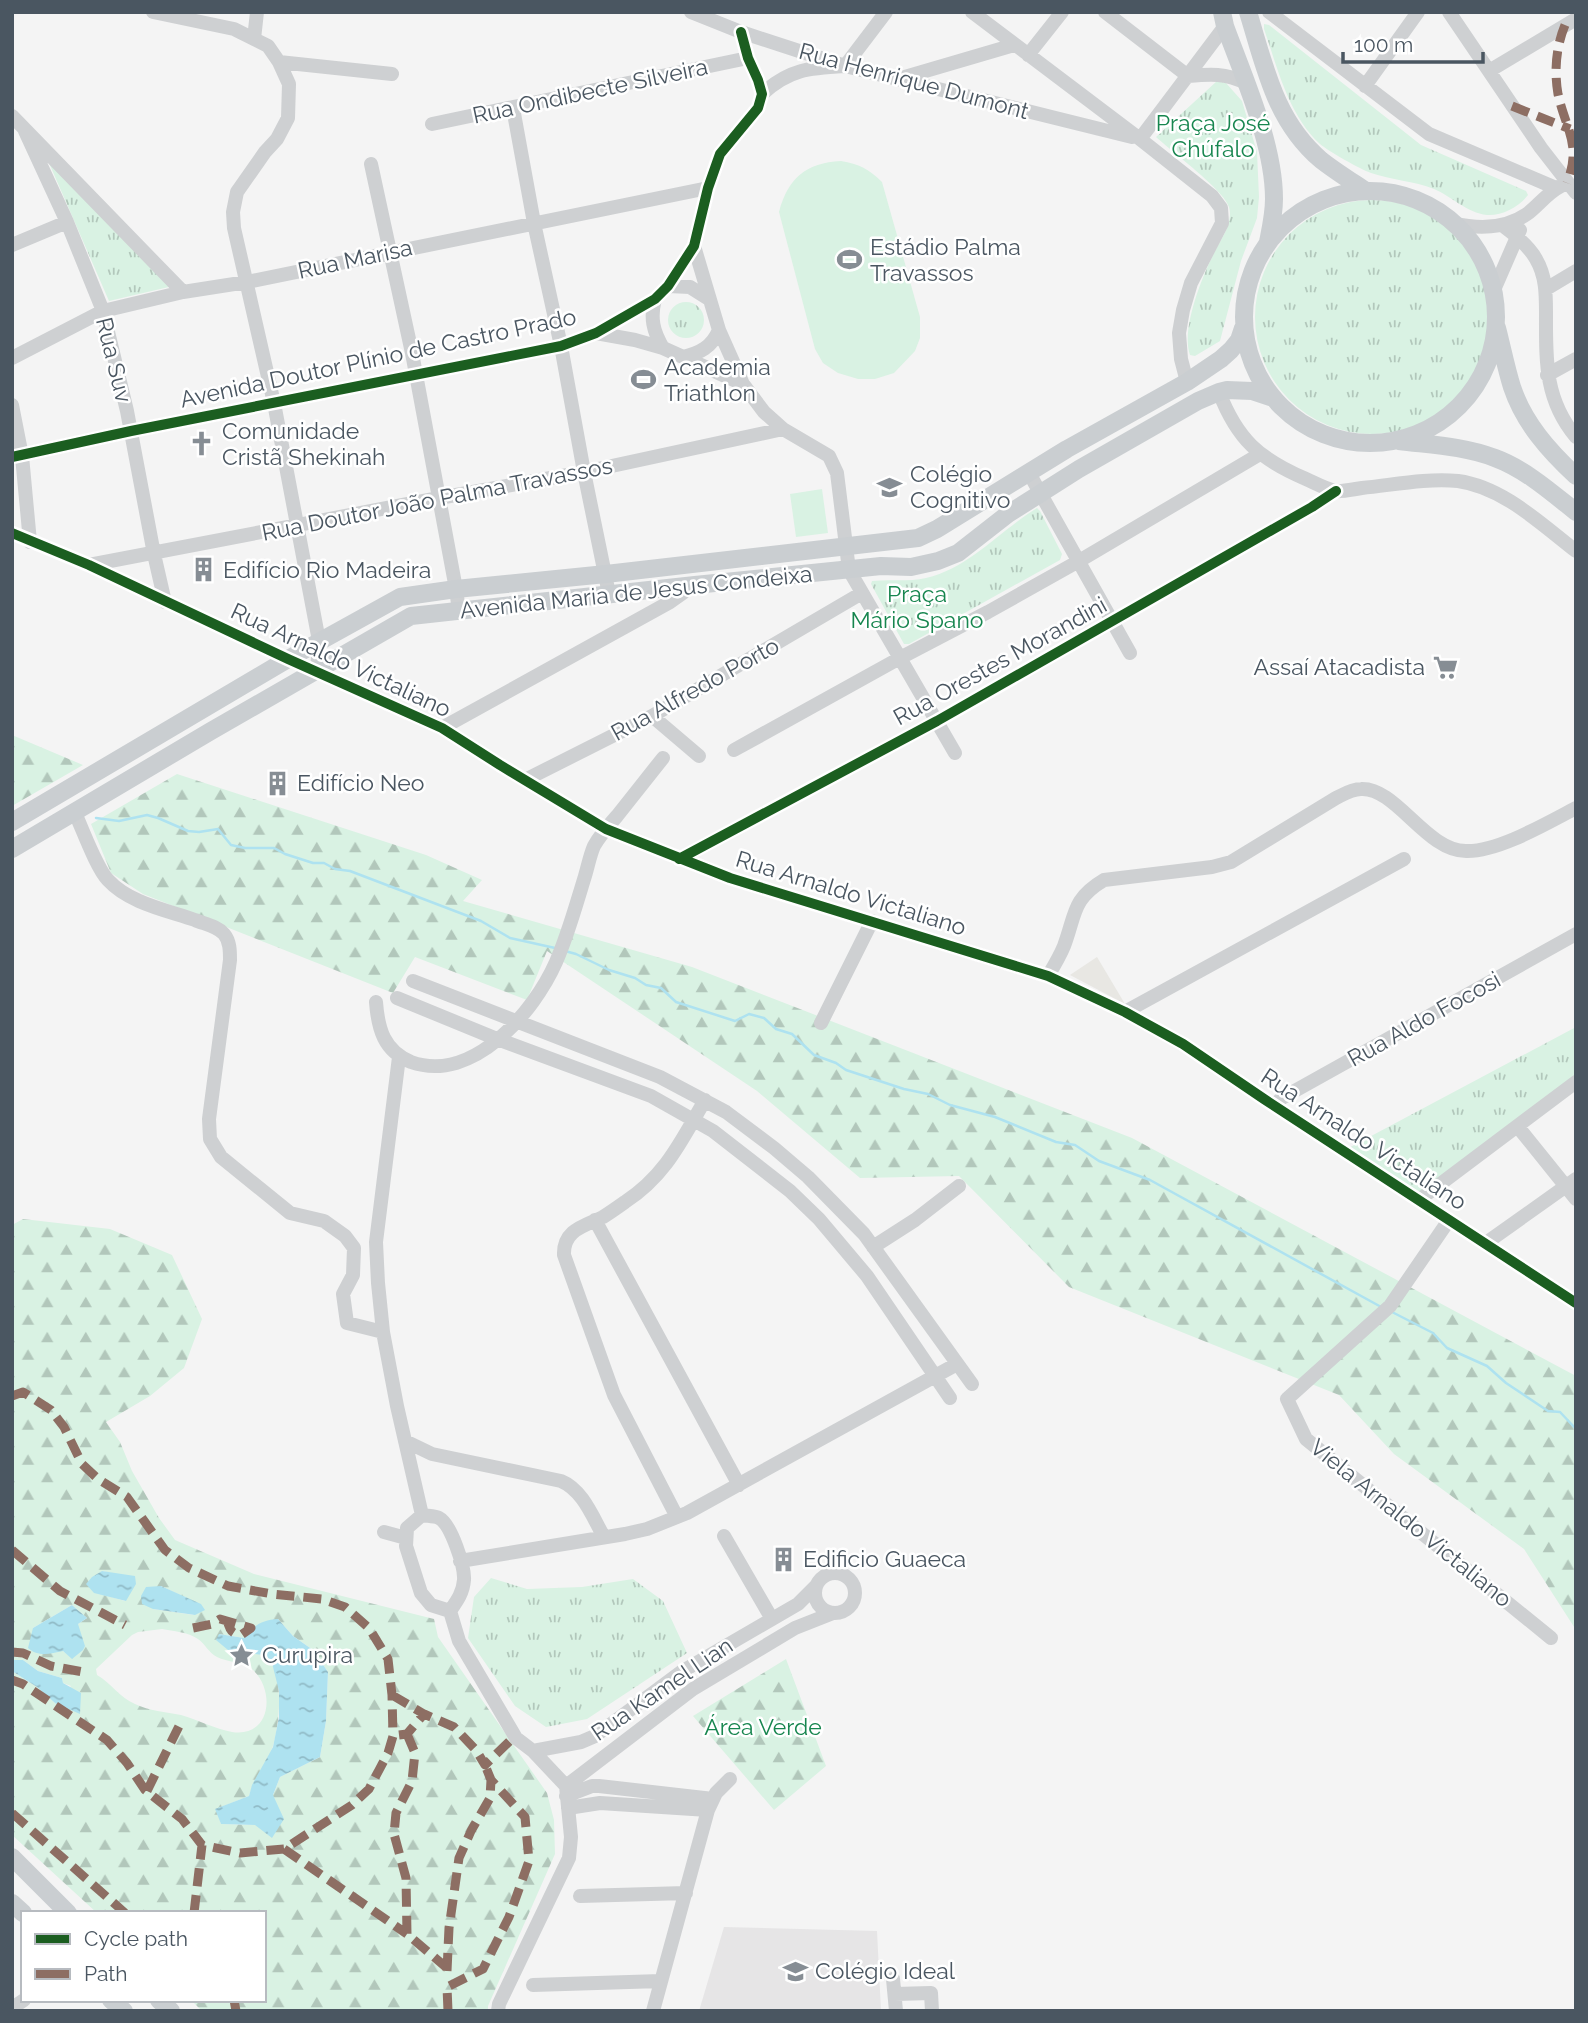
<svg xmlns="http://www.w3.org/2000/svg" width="1588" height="2023" font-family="Raleway,sans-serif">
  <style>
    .commercial { fill: #e8e7e3 }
    .education { fill: #e6e5e6 }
    .grass { fill: url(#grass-tufts) }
    .forest { fill: url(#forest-firs); fill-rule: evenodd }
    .pitch { fill: #d9f2e3 }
    .water { fill: url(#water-ripples) }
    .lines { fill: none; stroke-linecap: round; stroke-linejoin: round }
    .stream { stroke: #aee2f0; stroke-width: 2.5 }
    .minor { stroke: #ced0d2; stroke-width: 14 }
    .major { stroke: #caced1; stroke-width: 18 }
    .quiet { stroke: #8d6e63; stroke-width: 9; stroke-dasharray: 18 9; stroke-linecap: butt }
    .cycleway-casing { stroke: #fff; stroke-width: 15 }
    .cycleway { stroke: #1b5e20; stroke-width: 10 }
    .labels { text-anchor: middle; stroke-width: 5; stroke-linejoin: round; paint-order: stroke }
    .street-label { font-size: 23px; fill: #4a5661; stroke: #fff }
    .park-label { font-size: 23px; fill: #17864f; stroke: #fff }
    .poi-label { font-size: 23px; fill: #4a5661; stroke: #fff; text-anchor: start }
  </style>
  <defs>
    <pattern id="grass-tufts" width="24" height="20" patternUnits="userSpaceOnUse" patternTransform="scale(1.75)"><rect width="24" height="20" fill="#d9f2e3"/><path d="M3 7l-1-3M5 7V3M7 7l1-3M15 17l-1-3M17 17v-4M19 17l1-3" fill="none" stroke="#b2c7bb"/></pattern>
    <pattern id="forest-firs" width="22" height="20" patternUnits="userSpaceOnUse" patternTransform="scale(1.75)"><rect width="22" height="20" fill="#d9f2e3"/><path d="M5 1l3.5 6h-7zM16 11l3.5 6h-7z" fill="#b2c7bb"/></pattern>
    <pattern id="water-ripples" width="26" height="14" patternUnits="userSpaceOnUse" patternTransform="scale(1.75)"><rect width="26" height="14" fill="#aee2f0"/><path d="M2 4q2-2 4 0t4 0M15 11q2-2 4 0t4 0" fill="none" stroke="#90bac6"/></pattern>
  </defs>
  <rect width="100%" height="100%" fill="#f4f4f4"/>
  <path class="commercial" d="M1097 957 1125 1004 1070 975Z"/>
  <path class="education" d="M724 1927 877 1931 881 2011H699Z"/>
  <path class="grass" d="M1264 24 1269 25 1421 145 1526 191 1528 195C1519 207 1502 216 1487 215 1467 213 1451 196 1434 189 1414 181 1391 180 1371 173 1360 169 1328 151 1320 144 1288 114 1278 69 1264 29Z
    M1217 81 1226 83 1242 101 1257 152 1259 197 1257 218 1241 261 1220 341 1195 356 1190 355C1181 330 1201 280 1212 257 1219 242 1234 224 1229 207 1225 191 1170 150 1156 137Z
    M46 156 173 286 109 301Z
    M1255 317a117 117 0 1 1 234 0a117 117 0 1 1-234 0Z
    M668 320a18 18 0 1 1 36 0a18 18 0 1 1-36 0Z
    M1037 508 1040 511 1062 554 1060 560 909 644H904L871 584 872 581C890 579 908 582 926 578 971 567 999 531 1037 508Z
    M1576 1027V1081L1419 1200 1343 1151Z
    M491 1578 527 1589 582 1587 633 1579 663 1601 687 1653 587 1719 546 1727 515 1706 468 1638 474 1597Z"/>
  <path class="forest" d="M12 735 83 765 12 806Z
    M177 774 426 855 482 880 463 901 692 967 1132 1138 1576 1376V1630L1524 1549 1394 1454 1339 1395 1069 1287 959 1176 860 1178 757 1091 547 951 527 1000 415 957 393 993 143 894 111 873 91 824Z
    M23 1219 110 1229 172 1255 202 1319 184 1368 150 1396 106 1422 120 1442 132 1471 159 1518 175 1540 254 1574 434 1619 438 1637 547 1793 554 1820 555 1854 488 2006V2011H202L191 2000H264V1913H97L12 1835V1671L37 1687 55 1703 71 1686 63 1683 62 1678 38 1671 23 1660H12V1225ZM102 1571 116 1574 125 1601 94 1592ZM161 1586 180 1595 194 1615 153 1609ZM72 1605 87 1618 78 1624 72 1658 33 1628ZM278 1619 293 1636 313 1650 328 1672 326 1721 320 1757 280 1777 273 1795 255 1825 221 1824 216 1809 249 1796C254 1778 267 1764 273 1746 279 1726 286 1671 265 1657 255 1651 239 1651 228 1650L219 1634 244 1638ZM162 1629C173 1631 188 1632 198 1639 205 1644 209 1653 217 1657 227 1662 243 1662 252 1669 276 1690 271 1738 232 1732 215 1729 198 1720 181 1715 166 1712 149 1711 135 1704 120 1698 111 1683 97 1675L96 1669 132 1635 138 1632Z
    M786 1659 826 1766 774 1810 693 1716Z"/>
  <path class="pitch" d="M841 161C859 164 869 169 882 182L920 317V338L915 351 894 373 875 379H858L838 373 823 363 815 349 779 212C788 178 806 163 841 161Z
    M822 489 828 533 796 537 790 494Z"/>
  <path class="water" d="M102 1571 135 1576 136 1584 126 1601 94 1593 86 1584 92 1577Z
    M161 1586 201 1604 205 1610 195 1615 153 1609 142 1604 141 1596 146 1587Z
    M72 1605 87 1618 78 1624 85 1646 83 1650 72 1659 63 1651C50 1654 38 1657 28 1648L33 1628Z
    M278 1619 293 1636 313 1650 328 1672 326 1721 320 1757 280 1777 273 1795 284 1819 272 1838 255 1825 221 1824 215 1809 249 1796 252 1785 273 1747 279 1717V1691L272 1663 262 1655 228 1650 216 1640 219 1634 244 1638C254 1625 262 1620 278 1619Z
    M12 1660H23L38 1671 62 1678 63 1683 81 1693 80 1714 55 1703 37 1687 12 1671Z"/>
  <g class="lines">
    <path class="stream" d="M96 818 119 821 147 815 158 818 188 831 199 832 218 829 231 845 245 848H274L285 854 313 863H324L335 869 350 871 481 921 510 938 555 948
      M565 951 576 954 609 970 635 978 646 985 661 988 676 1002 735 1021 749 1014 764 1018 776 1029 792 1034 814 1055 836 1063 846 1070 904 1089 928 1094 950 1105 995 1117 1056 1142 1075 1145 1099 1161 1150 1180 1383 1308
      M1392 1312 1433 1333 1447 1348 1487 1366 1506 1383 1548 1411 1560 1412 1576 1429"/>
    <path class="minor" d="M153 12 234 29 268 46 279 62 289 84 288 118 277 139 265 152 237 192 233 212 234 228 274 403 319 641 317 671
      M691 12 741 32 845 66 1132 137
      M972 12 1140 139 1212 196 1221 208 1222 223 1191 283 1183 310 1179 333 1181 359 1187 382
      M1105 12 1188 76C1211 74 1225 73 1246 83
      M1269 12 1429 134 1556 188
      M1449 12 1541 148 1576 193
      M254 39 257 12
      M1028 55 1062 12
      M279 62 392 74
      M1489 71 1576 19
      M898 79 1014 45
      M1365 86 1418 12
      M762 94C789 69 809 68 845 66L886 12
      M513 108 534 223 561 346 584 472 609 594
      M12 116 183 292
      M432 124 748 58
      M25 131 67 222 103 311 127 411 154 554 165 602
      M1140 139 1225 26
      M371 164 412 353 456 589 459 611
      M1453 223C1477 229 1505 229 1527 214 1539 205 1547 193 1561 186
      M1502 225C1514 234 1529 246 1536 259 1546 276 1546 294 1546 313 1546 359 1544 399 1576 437
      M12 245 67 222
      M694 246 719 330 743 384 764 412 783 429 829 456 837 473 849 570 955 753
      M668 286 690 287 709 299
      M1546 289 1576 271
      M1494 290 1520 230
      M655 299C650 318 653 331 663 348
      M596 333 635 340 663 348 743 384
      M683 357C700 353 712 347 719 330
      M12 358 103 311 183 292 247 282 708 188
      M1547 375 1576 359
      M1219 392C1237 439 1259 459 1306 479 1315 483 1326 489 1335 491 1343 492 1354 489 1362 488 1393 485 1426 478 1458 481 1503 487 1541 524 1576 551
      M12 405 22 456 30 542
      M12 457 131 431 561 346 596 333 655 299 668 286 694 246 708 188 720 154 758 108 762 94 758 80 748 58 741 32
      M1029 473 1130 653
      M12 533 89 565 288 659 442 728 500 765 606 829 730 878 1048 976 1125 1012 1183 1044 1264 1099 1576 1303
      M89 565 439 498 584 472 783 429
      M652 716 699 756
      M442 728 670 602 694 585
      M734 750 900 658 988 612 1079 561 1260 454
      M525 780 652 716 862 593
      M75 813C83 830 96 867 108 880 129 903 166 910 195 920 204 924 217 926 224 934 230 941 230 951 230 960L209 1119 210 1139 221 1157 290 1213 324 1221 345 1236 354 1248 353 1275 343 1294 347 1323 383 1332
      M679 859 937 721 1312 507 1336 491
      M1048 976C1054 966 1060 956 1064 946 1076 914 1072 899 1104 880L1212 867 1231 862 1336 798C1344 794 1352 789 1361 789 1396 787 1426 851 1466 851 1498 852 1547 823 1576 808
      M413 981 660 1077 726 1112 774 1148 808 1177 864 1234 972 1384
      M397 998 497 1039 651 1096 713 1131 790 1191 819 1219 867 1276 950 1398
      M376 1002C378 1029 384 1051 411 1062 473 1084 534 1012 556 962 568 935 576 905 585 876 588 866 590 855 594 846 600 835 609 825 617 816 632 797 648 777 663 758
      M1125 1012 1404 859
      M821 1023 872 921
      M399 1057 376 1242 378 1283 383 1332 397 1406 422 1515
      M1274 1105 1282 1098 1576 934
      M1518 1127 1576 1199
      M1419 1200 1576 1082
      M595 1220 739 1485
      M1449 1220 1390 1306 1287 1399 1306 1439 1551 1638
      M1486 1243 1576 1179
      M873 1247 915 1220 959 1186
      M405 1441 432 1454 561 1481C583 1490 593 1518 604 1537
      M422 1515 407 1528 406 1546 421 1593 431 1605 450 1611
      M422 1515C427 1516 435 1516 439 1518 451 1524 465 1567 464 1580 463 1593 457 1601 450 1611
      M677 1517 614 1395 564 1255C563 1230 584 1226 603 1217 611 1212 618 1207 625 1202 666 1175 681 1141 705 1100
      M384 1532 406 1538
      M724 1536 772 1619
      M460 1561 625 1534 647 1529 687 1513 957 1364
      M815 1593a20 20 0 1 1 40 0a20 20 0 1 1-40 0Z
      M450 1611 459 1641 516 1738 533 1751 566 1786 571 1837 569 1858 499 2004 498 2011
      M533 1751 581 1742 595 1736 681 1672 798 1604 816 1586
      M566 1786 693 1689 795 1628 833 1613
      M566 1796 592 1786H599L713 1799
      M568 1808 600 1803 708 1810
      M580 1896 686 1893
      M893 1979 896 2011
      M533 1985 661 1981
      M895 1994 931 1993 932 2011
      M12 2008 24 2000
      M653 2011 708 1810 716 1793 730 1779"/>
    <path class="major" d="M1222 12 1225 26C1244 78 1274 144 1274 199 1274 214 1271 227 1268 242
      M1248 12C1265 67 1275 121 1321 160 1335 171 1351 181 1366 191
      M1244 317a126 126 0 1 1 252 0a126 126 0 1 1-252 0Z
      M1497 328C1502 347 1506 368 1512 387 1524 423 1549 451 1576 476
      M1399 441C1431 445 1464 446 1495 458 1525 469 1551 492 1576 512
      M12 822 288 659 400 597 456 589 606 574 918 538 937 529 1067 449 1187 382 1221 359 1231 350 1239 340 1243 328
      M12 849 211 731 411 616 695 585 881 566 911 567 938 561 958 553 1008 514 1079 469 1198 401 1219 392 1227 390 1252 391 1273 398
      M12 1857 68 1913
      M12 1903 23 1913
      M111 2000 124 2011
      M159 2000 171 2011"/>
    <path class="quiet" d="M1565 25C1556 47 1554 71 1558 94 1566 131 1582 144 1567 183
      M1512 106 1570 129
      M12 1396 23 1392 51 1410 64 1427 82 1464 98 1479 127 1497 165 1550 189 1568 228 1586 272 1594 322 1599 345 1607 369 1628 388 1659 392 1695 393 1736 388 1753 369 1789 352 1805 284 1849 240 1853 202 1845 182 1819 145 1790 127 1763 107 1740 23 1684 12 1680
      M12 1550 60 1591 125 1625
      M193 1628 212 1624 220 1619 251 1628 241 1635C231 1634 229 1629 227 1619
      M12 1652 23 1653 51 1666 83 1672
      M392 1695 424 1714 454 1727 476 1750 485 1765 515 1736
      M407 1734 415 1753 412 1781 396 1813 394 1834 406 1878 407 1934 447 1968
      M399 1735 407 1734 424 1714
      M147 1791 182 1720
      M12 1813 125 1913
      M284 1849 407 1934
      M194 1913 202 1845
      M447 1971 449 1928 459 1858 471 1831 490 1798 491 1780
      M234 2000 236 2011
      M448 2011 447 1987 483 1969 509 1917 529 1861 525 1817 491 1780 485 1765"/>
    <defs>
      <path id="cycleway" d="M12 457 131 431 561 346 596 333 655 299 668 286 694 246 708 188 720 154 758 108 762 94 758 80 748 58 741 32
        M12 533 89 565 288 659 442 728 500 765 606 829 730 878 1048 976 1125 1012 1183 1044 1264 1099 1576 1303
        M679 859 937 721 1312 507 1336 491"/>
    </defs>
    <use href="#cycleway" class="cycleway-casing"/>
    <use href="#cycleway" class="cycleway"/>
  </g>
  <defs>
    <symbol id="stadium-bare" viewBox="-9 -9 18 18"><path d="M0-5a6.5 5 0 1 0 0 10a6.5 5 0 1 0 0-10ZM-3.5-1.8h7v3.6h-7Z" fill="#868d94" stroke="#fff" stroke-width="2.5" paint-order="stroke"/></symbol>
    <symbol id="church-bare" viewBox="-9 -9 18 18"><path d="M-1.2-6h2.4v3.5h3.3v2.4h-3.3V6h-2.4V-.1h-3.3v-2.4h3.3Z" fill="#868d94" stroke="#fff" stroke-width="2.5" paint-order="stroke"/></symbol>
    <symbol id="school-bare" viewBox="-9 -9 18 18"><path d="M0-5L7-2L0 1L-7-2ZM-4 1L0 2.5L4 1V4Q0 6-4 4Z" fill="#868d94" stroke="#fff" stroke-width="2.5" paint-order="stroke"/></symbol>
    <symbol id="building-bare" viewBox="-9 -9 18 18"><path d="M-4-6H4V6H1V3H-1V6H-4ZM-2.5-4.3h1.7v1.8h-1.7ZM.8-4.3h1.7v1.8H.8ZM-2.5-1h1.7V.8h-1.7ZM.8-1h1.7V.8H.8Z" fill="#868d94" stroke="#fff" stroke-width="2.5" paint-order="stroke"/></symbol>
    <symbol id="supermarket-bare" viewBox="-9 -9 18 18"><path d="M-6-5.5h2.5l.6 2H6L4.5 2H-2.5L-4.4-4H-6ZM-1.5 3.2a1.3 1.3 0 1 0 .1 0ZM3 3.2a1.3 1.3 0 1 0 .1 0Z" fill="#868d94" stroke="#fff" stroke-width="2.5" paint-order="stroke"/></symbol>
    <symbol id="sight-bare" viewBox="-9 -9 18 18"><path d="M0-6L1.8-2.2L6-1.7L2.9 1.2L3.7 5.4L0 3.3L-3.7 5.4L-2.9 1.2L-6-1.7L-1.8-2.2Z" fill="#868d94" stroke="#fff" stroke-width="2.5" paint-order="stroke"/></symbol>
  </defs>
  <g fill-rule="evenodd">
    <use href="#stadium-bare" x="832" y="242" width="35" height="35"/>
    <use href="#stadium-bare" x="626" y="362" width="35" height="35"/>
    <use href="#church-bare" x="184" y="426" width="35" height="35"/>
    <use href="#school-bare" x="872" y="470" width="35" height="35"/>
    <use href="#building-bare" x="186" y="552" width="35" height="35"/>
    <use href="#supermarket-bare" x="1428" y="650" width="35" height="35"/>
    <use href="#building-bare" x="260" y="766" width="35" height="35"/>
    <use href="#building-bare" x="766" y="1542" width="35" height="35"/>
    <use href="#sight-bare" x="224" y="1638" width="35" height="35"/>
    <use href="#school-bare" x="778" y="1954" width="35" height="35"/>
  </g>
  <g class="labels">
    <g class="street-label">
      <text transform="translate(914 81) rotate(15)" y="8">Rua Henrique Dumont</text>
      <text transform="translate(590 91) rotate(-12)" y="8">Rua Ondibecte Silveira</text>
      <text transform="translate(355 259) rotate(-12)" y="8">Rua Marisa</text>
      <text transform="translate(378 358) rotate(-12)" y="8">Avenida Doutor Plínio de Castro Prado</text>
      <text transform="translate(114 360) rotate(76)" y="8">Rua Suv</text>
      <text transform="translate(437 499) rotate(-11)" y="8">Rua Doutor João Palma Travassos</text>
      <text transform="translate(636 592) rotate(-6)" y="8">Avenida Maria de Jesus Condeixa</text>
      <text transform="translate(341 660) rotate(25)" y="8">Rua Arnaldo Victaliano</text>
      <text transform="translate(1000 661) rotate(-29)" y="8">Rua Orestes Morandini</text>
      <text transform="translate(695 689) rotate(-29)" y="8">Rua Alfredo Porto</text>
      <text transform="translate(851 893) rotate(17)" y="8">Rua Arnaldo Victaliano</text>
      <text transform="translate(1424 1019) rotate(-29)" y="8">Rua Aldo Focosi</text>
      <text transform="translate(1364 1139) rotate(33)" y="8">Rua Arnaldo Victaliano</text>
      <text transform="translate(1411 1523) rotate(39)" y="8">Viela Arnaldo Victaliano</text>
      <text transform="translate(662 1689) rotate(-34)" y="8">Rua Kamel Lian</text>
    </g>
    <g class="park-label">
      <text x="1213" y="131">Praça José<tspan x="1213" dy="26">Chúfalo</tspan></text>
      <text x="917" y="602">Praça<tspan x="917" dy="26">Mário Spano</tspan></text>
      <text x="763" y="1735">Área Verde</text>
    </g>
    <g class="poi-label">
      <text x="870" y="255">Estádio Palma<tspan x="870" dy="26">Travassos</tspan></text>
      <text x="664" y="375">Academia<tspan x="664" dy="26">Triathlon</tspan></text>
      <text x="222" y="439">Comunidade<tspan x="222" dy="26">Cristã Shekinah</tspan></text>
      <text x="910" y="482">Colégio<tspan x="910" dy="26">Cognitivo</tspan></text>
      <text x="223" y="578">Edifício Rio Madeira</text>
      <text x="1425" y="675" text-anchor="end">Assaí Atacadista</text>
      <text x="297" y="791">Edifício Neo</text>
      <text x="803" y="1567">Edificio Guaeca</text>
      <text x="262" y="1663">Curupira</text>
      <text x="815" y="1979">Colégio Ideal</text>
    </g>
  </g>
  <rect width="1588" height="2023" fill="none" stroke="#4a5661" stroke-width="28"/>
  <rect x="21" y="1911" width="245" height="91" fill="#ffffff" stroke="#b7bbc0" stroke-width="2"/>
  <rect x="35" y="1934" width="35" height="10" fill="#1b5e20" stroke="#b7bbc0" stroke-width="2"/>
  <text x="84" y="1946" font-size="21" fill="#4a5661">Cycle path</text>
  <rect x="35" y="1969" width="35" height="10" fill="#8d6e63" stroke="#b7bbc0" stroke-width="2"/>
  <text x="84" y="1981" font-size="21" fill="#4a5661">Path</text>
  <path d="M1343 52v10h140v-10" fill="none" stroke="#4a5661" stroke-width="3.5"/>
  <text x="1354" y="52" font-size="21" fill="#4a5661" stroke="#ffffff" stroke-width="5" paint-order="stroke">100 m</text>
</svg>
